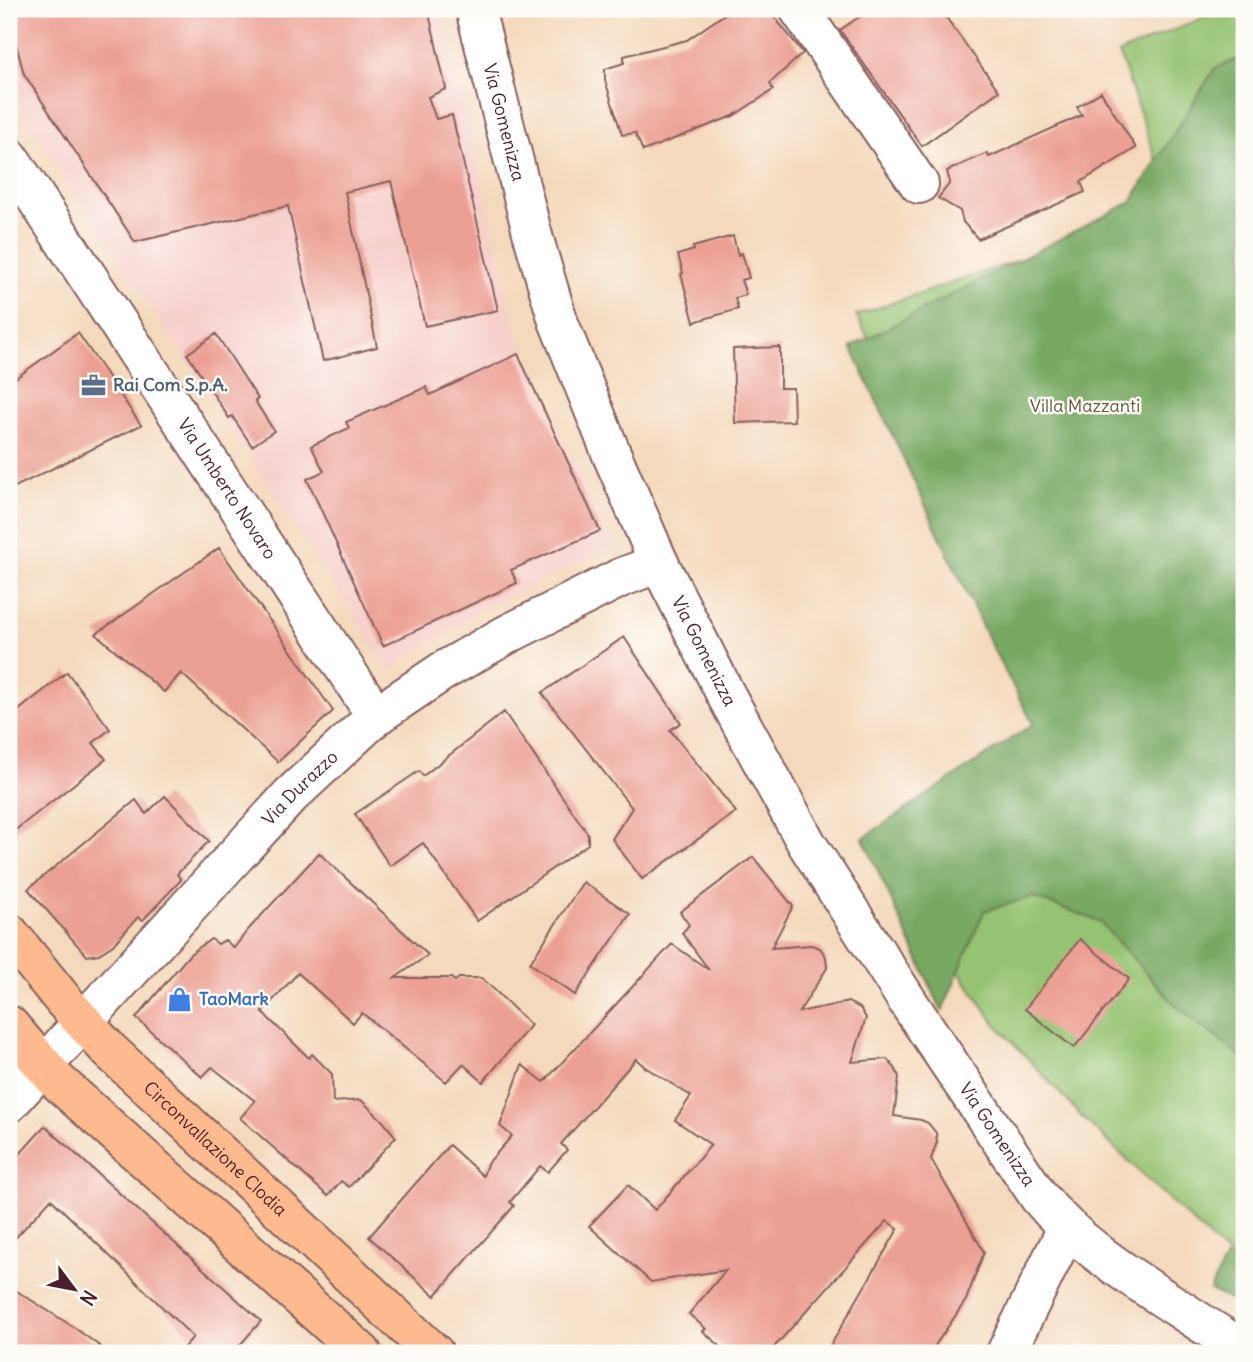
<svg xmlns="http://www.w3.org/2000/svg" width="1253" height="1362" font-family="Delius,sans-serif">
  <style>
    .built { fill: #f7d0cc }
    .green { fill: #95c371; stroke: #70714e; stroke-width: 2 }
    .forest { fill: #78a963; stroke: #616447; stroke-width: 2 }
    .building { fill: #ec9f93 }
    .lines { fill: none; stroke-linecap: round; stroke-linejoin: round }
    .minor-casing { stroke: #86605e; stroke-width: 42 }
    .major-casing { stroke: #86605e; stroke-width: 42 }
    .minor { stroke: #fff; stroke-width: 38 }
    .major { stroke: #fcba8e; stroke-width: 38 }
    .labels { text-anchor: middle; stroke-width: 5; stroke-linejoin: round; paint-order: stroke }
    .street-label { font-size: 18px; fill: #4a1f2b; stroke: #fdfcf7 }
    .service-label { font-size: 18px; font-weight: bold; fill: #4e5e75; stroke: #fdfcf7; text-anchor: start }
    .park-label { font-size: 18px; fill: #645844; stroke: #fdfcf7 }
    .shop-label { font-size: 18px; font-weight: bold; fill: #366cbe; stroke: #fdfcf7; text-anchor: start }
  </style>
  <rect width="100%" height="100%" fill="#fdfcf7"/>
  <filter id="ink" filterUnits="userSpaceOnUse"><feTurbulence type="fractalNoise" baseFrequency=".0143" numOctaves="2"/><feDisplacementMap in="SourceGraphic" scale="14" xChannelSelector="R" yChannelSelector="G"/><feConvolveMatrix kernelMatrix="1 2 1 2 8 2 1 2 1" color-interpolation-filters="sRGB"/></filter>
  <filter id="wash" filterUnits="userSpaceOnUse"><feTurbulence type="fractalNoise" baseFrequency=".00686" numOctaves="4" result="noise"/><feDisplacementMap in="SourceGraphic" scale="28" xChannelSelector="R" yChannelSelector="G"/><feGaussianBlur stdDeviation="1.57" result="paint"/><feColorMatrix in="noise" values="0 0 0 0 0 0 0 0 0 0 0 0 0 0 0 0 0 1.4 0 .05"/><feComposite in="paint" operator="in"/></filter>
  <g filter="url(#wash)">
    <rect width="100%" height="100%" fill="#f4d9bc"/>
    <path class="built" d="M9 9H440L474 143 517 336 612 547 479 611 390 669 9 93Z"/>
    <path class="green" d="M1224 9H1244V1264L1223 1251 1082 1117 995 1023 914 908 1113 708 984 559 856 315 1052 249 1171 202 1119 53Z"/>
    <path class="forest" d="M1244 57V1059L1177 1007 1099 921 1032 897 984 911 942 1011 863 838 1033 724 990 643 851 347 1131 202 1215 68Z
      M1226 1257 1244 1265V1307L1210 1290Z"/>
    <g id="blocks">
      <path class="building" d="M9 9H428L446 89 428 97 436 119 452 115 498 310 425 326 391 181 345 192 377 347 323 361 288 206 135 242 24 74 9 18Z
        M732 9H768L803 53 770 83 773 90 733 116 643 151 635 133 622 135 605 80V69L624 63V56L687 40Z
        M871 9H940L999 91 922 146 840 30Z
        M1101 92 1136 148 1081 182 1085 192 978 239 963 222 960 211 938 198 950 183 947 171 987 153 989 157 1082 115 1077 107Z
        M733 236 738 255 742 253 749 278 741 280 746 295 735 298 738 309 694 322 681 274 683 273 678 255 694 250 693 247Z
        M78 333 141 425 9 490V383Z
        M216 334 258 399 255 401 274 431 252 446 232 416 229 418 187 354Z
        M780 347V388H793L794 421 735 423 733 349Z
        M518 354 600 531 511 570 517 583 383 646 307 479 324 471 311 446 349 428 346 422 426 387 430 395Z
        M219 548 333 711 278 762 181 673 164 692 96 634Z
        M624 637 681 723 670 730 736 812 642 879 612 839 632 808 542 693Z
        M67 672 110 729 93 743 106 759 9 835V718Z
        M504 712 588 834V844L477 921 423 843 390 866 355 814 419 771 423 776Z
        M165 796 209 841 177 874 181 880 143 920 138 917 113 945 99 954 87 956 28 889 136 800 146 814Z
        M319 853 428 955 395 978H451L455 981 459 978H482L531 1025 483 1082 463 1064 446 1082 362 1013 353 1023 298 973 262 1012 309 1058 312 1054 332 1074 333 1102 361 1100 382 1120 396 1137 349 1187 341 1181 328 1196 240 1118 255 1101 212 1067 202 1077 136 1018 190 954 211 939 218 944 225 940 234 948 247 931Z
        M753 857 793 906 771 948 811 945 820 948 826 957 827 968 799 1012 848 1002 860 1008 866 1018 852 1062 887 1059 895 1068 899 1077 894 1116 921 1120 928 1123 936 1133 937 1142 931 1159 984 1252 966 1300 930 1353H826L898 1229 887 1221 769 1353H728L703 1331 706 1329 689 1314 726 1270 651 1282 589 1226 628 1185 655 1210 711 1145 675 1120 691 1096 645 1067 636 1059 561 1144 567 1150 548 1172 540 1166 510 1202 514 1206 435 1296 369 1237 449 1145 483 1176 487 1164 512 1136 500 1126 522 1065 544 1082 672 944 709 970 682 933 689 925 680 912Z
        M583 882 630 914 575 995 530 963Z
        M1080 939 1129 979 1074 1048 1025 1009Z
        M45 1126 261 1321 233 1353H179L193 1337 51 1199 9 1245V1166Z
        M9 1286 75 1328 109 1353H9Z"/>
    </g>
  </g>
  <g filter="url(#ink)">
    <use href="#blocks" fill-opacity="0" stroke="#86605e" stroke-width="2"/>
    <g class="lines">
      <defs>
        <g id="minor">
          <path id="s1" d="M475 9 533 236 558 321 612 455 659 563 727 697 807 844 910 1005 1039 1197C1074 1240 1120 1270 1166 1300 1192 1317 1217 1334 1244 1349"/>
          <path d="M799 9 919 184"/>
          <path id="s2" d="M9 157 376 716"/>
          <path id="s3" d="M9 1103 291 795 376 716 443 671 506 635 620 578 659 563"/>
          <path d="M1006 1353 1067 1228"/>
        </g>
        <g id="major">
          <path id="s4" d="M9 933 64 1001 110 1051 434 1353"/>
          <path d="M9 1025 56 1080 362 1353"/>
        </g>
      </defs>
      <use href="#minor" class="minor-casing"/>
      <use href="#major" class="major-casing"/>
      <use href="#minor" class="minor"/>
      <use href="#major" class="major"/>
    </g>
  </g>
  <defs>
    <symbol id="office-bare" viewBox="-9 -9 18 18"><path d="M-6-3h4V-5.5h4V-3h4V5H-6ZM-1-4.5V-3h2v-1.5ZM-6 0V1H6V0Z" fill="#5c6f8a" stroke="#fdfcf7" stroke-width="2.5" paint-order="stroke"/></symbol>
    <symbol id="shop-bare" viewBox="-9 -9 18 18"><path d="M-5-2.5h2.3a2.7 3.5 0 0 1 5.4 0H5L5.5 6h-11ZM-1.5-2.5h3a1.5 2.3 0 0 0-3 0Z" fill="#3f7fe0" stroke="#fdfcf7" stroke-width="2.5" paint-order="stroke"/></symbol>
  </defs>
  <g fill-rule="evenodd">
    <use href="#office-bare" x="76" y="368" width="35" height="35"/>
    <use href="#shop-bare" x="162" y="982" width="35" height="35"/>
  </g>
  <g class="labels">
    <g class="street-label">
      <text dy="6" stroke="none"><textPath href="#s1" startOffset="117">Via Gomenizza</textPath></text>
      <text dy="6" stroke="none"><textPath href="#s2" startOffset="397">Via Umberto Novaro</textPath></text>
      <text dy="6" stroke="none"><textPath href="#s1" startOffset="684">Via Gomenizza</textPath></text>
      <text dy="6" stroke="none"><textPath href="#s3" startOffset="429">Via Durazzo</textPath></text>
      <text dy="6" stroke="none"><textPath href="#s1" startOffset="1250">Via Gomenizza</textPath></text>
      <text dy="6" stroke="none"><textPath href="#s4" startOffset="299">Circonvallazione Clodia</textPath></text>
    </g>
    <g class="service-label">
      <text x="113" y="391">Rai Com S.p.A.</text>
    </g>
    <g class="park-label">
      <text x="1085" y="412">Villa Mazzanti</text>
    </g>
    <g class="shop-label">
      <text x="199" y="1005">TaoMark</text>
    </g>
  </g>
  <rect width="1253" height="1362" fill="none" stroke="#fdfcf7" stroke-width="35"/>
  <g transform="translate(74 1289) rotate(122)" stroke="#fdfcf7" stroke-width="5" paint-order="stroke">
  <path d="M0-5L12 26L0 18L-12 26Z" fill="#4a1f2b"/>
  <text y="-10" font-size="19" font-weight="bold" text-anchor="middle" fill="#4a1f2b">N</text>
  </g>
</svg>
